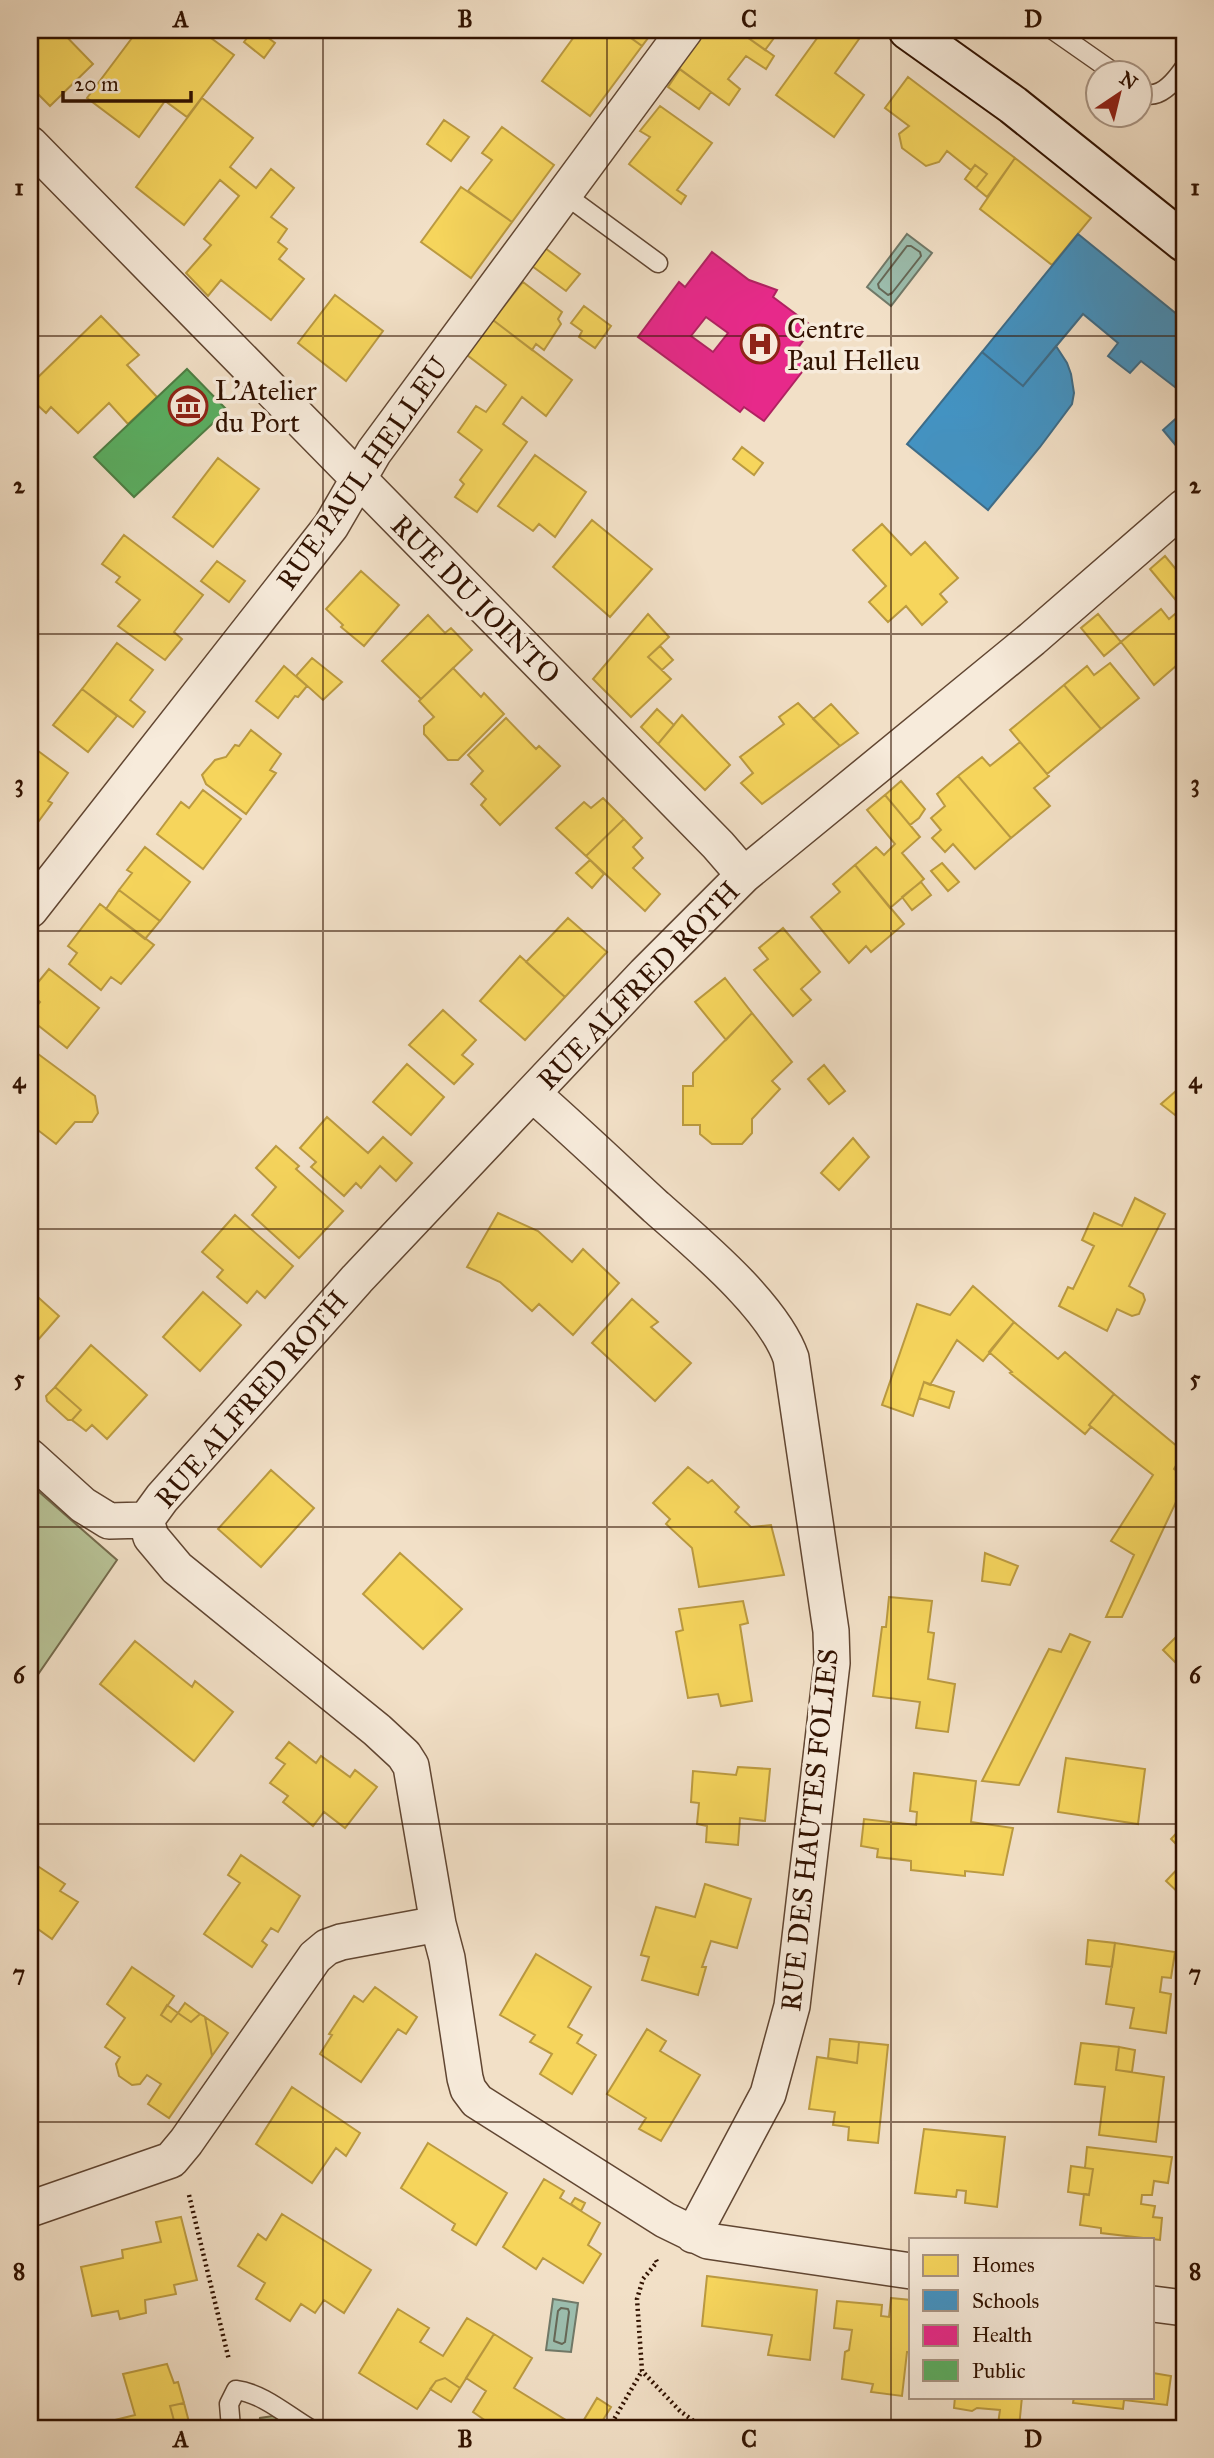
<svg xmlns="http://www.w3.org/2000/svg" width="1214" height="2458" font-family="'IM FELL Great Primer',serif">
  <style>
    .green { fill: #b8c397; stroke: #746a4c; stroke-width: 2 }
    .water { fill: #9cbeae; stroke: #717968; stroke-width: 2 }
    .homes { fill: #f6d55c; stroke: #bb9a40; stroke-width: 2 }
    .schools { fill: #4393c3; stroke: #3e6c88; stroke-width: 2 }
    .health { fill: #e7298a; stroke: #b02261; stroke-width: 2; fill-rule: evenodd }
    .public { fill: #5aae61; stroke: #4e7f44; stroke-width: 2 }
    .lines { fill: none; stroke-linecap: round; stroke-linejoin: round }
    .shore { stroke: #666857; stroke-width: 2 }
    .service-casing { stroke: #614632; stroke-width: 21 }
    .minor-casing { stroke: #614632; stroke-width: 38 }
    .secondary-casing { stroke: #311200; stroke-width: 42 }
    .path { stroke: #311200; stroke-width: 4.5; stroke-dasharray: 2 3.5; stroke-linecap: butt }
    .service { stroke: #f7ebdb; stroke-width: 18 }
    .minor { stroke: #f7ebdb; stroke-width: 35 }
    .secondary { stroke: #f7ebdb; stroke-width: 38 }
    .grid { fill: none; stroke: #311200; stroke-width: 2; stroke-opacity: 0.55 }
    .labels { text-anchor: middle; stroke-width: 7; stroke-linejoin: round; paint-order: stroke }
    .poi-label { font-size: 28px; fill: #311200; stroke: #f7ebdb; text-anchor: start }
    .street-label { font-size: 28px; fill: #311200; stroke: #f7ebdb }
    .neatline { fill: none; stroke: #311200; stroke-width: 2.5 }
    .grid-label { font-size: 23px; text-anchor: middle; font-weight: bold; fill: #311200 }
  </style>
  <rect width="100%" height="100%" fill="#f2e0c7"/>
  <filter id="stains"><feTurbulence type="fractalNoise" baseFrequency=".00286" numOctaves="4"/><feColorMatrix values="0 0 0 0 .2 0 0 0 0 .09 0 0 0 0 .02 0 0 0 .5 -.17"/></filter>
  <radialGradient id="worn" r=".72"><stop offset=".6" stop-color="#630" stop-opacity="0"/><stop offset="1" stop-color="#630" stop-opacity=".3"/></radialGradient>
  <path class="green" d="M30 1484 117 1560 30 1686Z
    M273 2416 292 2428H258L260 2418Z"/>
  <path class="water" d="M907 234 932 253 891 306 867 287Z
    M553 2299 578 2303 571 2352 546 2350Z"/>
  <path class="homes" d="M30 30H60L93 64 50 106 30 86Z
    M138 30H200L234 55 187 117 165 101 139 137 87 98Z
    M253 30H258L275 43 264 58 244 42Z
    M579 30H620L642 46 590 116 542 81Z
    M620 30H654L642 46Z
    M707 30H737L774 56 766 69 746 56 728 79 740 89 729 105 678 68Z
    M737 30H765L774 38 765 50Z
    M823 30H847L859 39 835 73 864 95 834 137 776 95Z
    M680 69 711 92 699 109 668 87Z
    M908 77 1015 158 987 197 976 188 987 174 975 165 971 170 947 151 939 162 926 166 902 148 899 134 909 126 885 108Z
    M202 98 253 138 230 167 256 188 271 169 294 188 271 217 287 229 278 242 287 249 279 259 304 279 271 320 221 280 208 296 186 273 211 245 204 239 239 196 220 180 184 225 136 187Z
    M660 106 712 143 677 190 686 196 681 204 629 164 650 137 640 131Z
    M444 120 469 137 451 161 427 144Z
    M502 127 554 165 512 222 468 191 492 160 482 153Z
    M1015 158 1091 218 1052 265 980 209Z
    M975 165 987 174 976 188 965 179Z
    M1184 172V197H1183L1180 178Z
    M461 187 512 222 471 278 421 242Z
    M545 248 580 274 566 291 532 266Z
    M523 282 562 312 558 319 561 324 544 350 536 344 532 350 493 320Z
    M335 295 383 331 346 381 298 343Z
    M584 306 611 326 595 348 579 337 582 331 571 323Z
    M101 316 139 355 127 365 157 397 128 424 109 403 78 433 51 407 46 413 30 398V385Z
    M493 320 572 380 546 416 522 397 503 424 527 442 477 512 455 497 464 484 460 480 482 450 458 432 476 406 486 412 506 385 467 355Z
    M742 447 763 463 754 475 733 459Z
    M535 455 586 492 555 537 539 524 533 531 498 506Z
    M218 458 259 489 213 547 173 517Z
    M592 520 652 569 610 617 553 567Z
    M882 524 911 555 925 542 958 578 940 594 947 602 922 625 906 606 888 622 869 602 886 586 853 550Z
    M124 535 203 595 174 632 182 639 165 660 118 626 140 600 116 582 120 577 102 564Z
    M1165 556 1184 579V610L1150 569Z
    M217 561 245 581 229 602 201 581Z
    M361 571 399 605 364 646 341 627 343 625 326 609Z
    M1182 608 1184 610V659L1154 685 1121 642 1161 609 1169 619Z
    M648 614 669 637 648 657 671 679 631 717 593 679Z
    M1098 614 1121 642 1104 656 1081 628Z
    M428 615 445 633 451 628 472 650 421 699 382 661Z
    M117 643 153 670 130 700 145 712 133 727 82 689Z
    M660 646 673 660 662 670 648 657Z
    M312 658 342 682 323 700 296 676Z
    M1110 663 1139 698 1101 729 1064 685 1087 666 1094 675Z
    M284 666 307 686 298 697 295 696 278 718 256 701Z
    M453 668 481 697 484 693 504 714 458 760H448L424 734V726L434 717 419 701Z
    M1064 685 1101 729 1047 774 1010 730Z
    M82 689 117 716 88 752 53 725Z
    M798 703 840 746 762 804 741 783 753 773 740 757 784 724 779 717Z
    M831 704 858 733 840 746 813 719Z
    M657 709 674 725 658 744 641 727Z
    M682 715 730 765 705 790 658 744Z
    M506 718 536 749 539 746 560 766 500 825 481 805 486 799 471 784 483 771 468 755Z
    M251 730 281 754 270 770 276 773 246 814 206 784 202 775 215 760 226 757 235 745 239 746Z
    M1020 742 1049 776 1034 788 1050 806 1011 838 958 776 982 757 990 766Z
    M30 745 68 773 48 801 52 803 30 833Z
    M958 776 1011 838 975 869 953 844 945 852 932 838 941 830 931 818 945 806 937 794Z
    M901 781 925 809 919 818 910 825 885 795Z
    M203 790 241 819 203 869 157 834 181 802 189 808Z
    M885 795 920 837 902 853 924 879 890 908 855 865 876 847 884 855 895 844 867 810Z
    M603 798 624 819 586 856 556 828 584 802 591 808Z
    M624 819 642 838 633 847 643 858 633 868 660 894 645 911 586 856Z
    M145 847 190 882 160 921 119 890 132 873 127 870Z
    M590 860 604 874 592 888 576 873Z
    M942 863 959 882 948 891 931 871Z
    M855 865 904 924 871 952 866 946 849 963 811 917 840 892 833 884Z
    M921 882 931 895 912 910 902 897Z
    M119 890 160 921 145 939 106 909Z
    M100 904 154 945 121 984 111 977 101 990 69 964 77 953 68 946Z
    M568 918 607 952 565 997 526 962Z
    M783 928 820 972 801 989 811 1000 793 1016 754 970 768 959 759 948Z
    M520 956 565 997 525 1040 480 1001Z
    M49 969 99 1008 67 1048 30 1019V1014L40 1002 30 992Z
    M725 978 752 1013 726 1040 695 1002Z
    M443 1010 476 1040 462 1055 473 1064 454 1084 409 1045Z
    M752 1013 792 1062 772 1081 780 1089 752 1119V1133L742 1144H712L700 1134V1125H683V1086H693V1073Z
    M30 1048 95 1096 98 1113 92 1122H75L56 1144 30 1124Z
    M407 1064 444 1097 411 1135 373 1102Z
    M824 1065 845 1091 829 1104 808 1079Z
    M1184 1084V1122L1161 1104Z
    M327 1117 368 1153 383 1137 412 1163 396 1181 380 1166 361 1188 356 1183 344 1196 311 1167 316 1162 300 1148Z
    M853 1138 869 1157 839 1190 821 1173Z
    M276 1146 299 1166 296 1169 343 1211 299 1258 252 1215 276 1187 256 1168Z
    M1135 1198 1165 1214 1129 1286 1143 1294 1145 1300 1139 1314 1132 1316 1117 1309 1107 1331 1059 1306 1068 1287 1073 1289 1094 1246 1082 1240 1094 1213 1122 1226Z
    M498 1213 538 1231 572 1262 583 1249 619 1283 573 1335 539 1304 532 1311 500 1282 467 1267Z
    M235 1215 293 1266 265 1298 257 1291 247 1303 217 1277 223 1270 202 1252Z
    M973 1286 1014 1322 983 1361 957 1340 930 1385 924 1382 913 1416 882 1405 917 1304 950 1315Z
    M30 1290 59 1316 30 1349Z
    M203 1292 241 1325 200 1371 163 1337Z
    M632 1299 658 1322 651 1327 691 1363 655 1401 592 1343Z
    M1014 1322 1058 1359 1065 1352 1114 1394 1089 1425 1091 1427 1085 1434 1010 1373 1012 1372 989 1352Z
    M91 1345 147 1395 107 1439 92 1425 86 1431 72 1420 81 1410 55 1387Z
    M924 1382 954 1392 949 1408 919 1398Z
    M55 1387 81 1410 72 1420H68L47 1401 46 1396Z
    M1114 1394 1184 1452 1174 1469 1184 1476V1485L1122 1617H1106L1134 1555 1111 1541 1153 1475 1089 1425Z
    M688 1467 708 1483 712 1480 739 1507 735 1512 751 1527 771 1525 784 1575 699 1587 692 1548 666 1524 670 1519 653 1503Z
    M271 1470 314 1508 261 1567 218 1529Z
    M400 1553 462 1609 423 1649 363 1594Z
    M985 1553 1018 1566 1010 1585 982 1581Z
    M889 1597 932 1601 928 1632 934 1633 928 1679 955 1684 948 1732 916 1728 920 1702 873 1696 882 1627H886Z
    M743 1601 748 1623 740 1625 752 1701 721 1706 718 1694 688 1698 676 1632 683 1630 679 1609Z
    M1184 1629V1671L1163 1650Z
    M1070 1634 1090 1642 1019 1785 982 1781 1049 1649 1061 1652Z
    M135 1641 192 1687 195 1681 233 1712 194 1761 100 1684Z
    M289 1742 316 1763 321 1756 350 1777 355 1770 377 1787 345 1828 324 1812 313 1826 283 1802 288 1796 270 1783 285 1764 276 1758Z
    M1066 1758 1145 1769 1138 1824 1058 1812Z
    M738 1767 770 1769 765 1821 740 1818 738 1845 706 1842 707 1826 697 1824 699 1803 691 1802 693 1771 736 1775Z
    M914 1773 976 1781 971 1822 1013 1828 1003 1875 965 1871V1876L911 1870V1861L877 1857 878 1849 861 1846 864 1819 916 1825 917 1812 910 1811Z
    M1184 1825V1852L1171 1839Z
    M241 1855 300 1896 278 1932 271 1928 262 1941 267 1945 252 1967 204 1934 240 1883 228 1875Z
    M1184 1862V1898L1166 1881Z
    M36 1865 65 1884 60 1891 78 1902 52 1939 35 1927 30 1935V1874Z
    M705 1884 751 1899 737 1948 711 1941 702 1967H706L698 1995 642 1980 649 1957 641 1955 656 1907 695 1917Z
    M1088 1940 1115 1943 1112 1967 1086 1964Z
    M1115 1943 1175 1952 1171 1978 1162 1977 1160 1992 1171 1994 1166 2033 1130 2028 1134 2008 1106 2004Z
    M536 1954 591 1987 568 2027 582 2035 577 2043 596 2055 572 2094 540 2074 552 2054 530 2042 535 2035 500 2015Z
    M132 1967 174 1996 161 2015 171 2022 178 2013 191 2022 200 2014 205 2017 212 2056 169 2118 148 2104 161 2084 147 2075 140 2084 132 2085 119 2076 116 2064 120 2057 105 2047 125 2018 107 2004Z
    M375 1987 417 2017 406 2034 398 2029 361 2082 320 2054 332 2035 329 2034 354 1996 363 2002Z
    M185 2003 200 2014 191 2022 178 2013Z
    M167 2005 178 2013 171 2022 161 2015Z
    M205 2017 228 2033 212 2056Z
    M647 2029 666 2041 660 2051 700 2075 661 2141 639 2129 646 2118 607 2094Z
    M830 2039 859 2042 857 2063 828 2058Z
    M859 2042 888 2045 878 2143 848 2140 849 2127 833 2125 835 2112 809 2109 817 2057 857 2063Z
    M1081 2043 1119 2047 1116 2070 1164 2077 1156 2142 1099 2135 1105 2087 1075 2084Z
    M1119 2047 1135 2050 1132 2072 1116 2070Z
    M292 2087 360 2133 346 2156 336 2148 312 2183 256 2144Z
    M924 2129 1005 2137 997 2207 965 2203 966 2191 957 2190 956 2197 915 2193Z
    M428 2143 507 2193 476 2245 452 2230 455 2224 401 2188Z
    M1087 2147 1172 2157 1168 2183 1154 2181 1152 2195H1142L1141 2204 1155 2206 1153 2217 1162 2218 1160 2240 1101 2233V2228L1080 2225 1084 2194 1089 2195 1093 2169 1085 2168Z
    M1071 2166 1093 2169 1089 2195 1068 2192Z
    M544 2179 564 2191 560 2198 600 2223 588 2245 601 2254 583 2283 543 2258 536 2269 503 2247Z
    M575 2198 585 2203 581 2211 571 2204Z
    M282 2214 371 2270 344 2313 324 2300 315 2313 301 2304 290 2321 256 2299 265 2283 238 2266 258 2234 266 2240Z
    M181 2217 197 2280 174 2285 176 2294 145 2300 146 2313 120 2319 118 2311 92 2316 81 2267 123 2258 122 2250 161 2242 156 2222Z
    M707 2276 817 2290 810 2360 768 2355 772 2335 702 2326Z
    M891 2298 911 2300V2352H907L902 2396 871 2392 873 2384 842 2379 845 2352 849 2350 852 2330 834 2328 837 2301 882 2305 881 2316 889 2317Z
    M398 2309 429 2328 420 2342 443 2356 467 2318 494 2334 460 2388 445 2378 436 2381 417 2409 359 2373Z
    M494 2334 532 2358 514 2388 579 2428 597 2398 611 2407 598 2428H482L486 2421 473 2412 486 2391 466 2378Z
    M167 2364 174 2383 178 2382 184 2403 170 2406 176 2428H113L111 2421 135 2415 123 2374Z
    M1153 2373 1171 2376 1167 2405 1124 2400 1123 2409 1073 2403 1074 2397H1153Z
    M445 2378 460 2388 451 2402 430 2389 436 2381Z
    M955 2397H1022L1019 2427 998 2424 1000 2410 977 2408 972 2411 954 2408Z
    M184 2403 190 2426 176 2428 170 2406Z"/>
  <path class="schools" d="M1078 234 1184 320V394L1141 361 1130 373 1108 356 1118 343 1083 314 1023 386 982 352Z
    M1056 346 1067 363 1071 374 1074 393 1072 404 1040 447 988 510 907 444 982 352 1023 386Z
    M1181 414 1184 418 1183 454 1163 430Z"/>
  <path class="health" d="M712 252 749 280 777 290 773 297 813 327 795 352 809 363 764 421 744 407 740 412 638 337 679 282 685 287ZM706 317 728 333 713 352 691 336Z"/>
  <path class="public" d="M187 369 227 410 134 497 94 457Z"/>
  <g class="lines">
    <path class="shore" d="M907 246H911L920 252 921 256 892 293 888 295 879 288 878 284Z
      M561 2308 568 2309 569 2312 565 2342 562 2344 554 2341 558 2311Z"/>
    <defs>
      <path id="service" d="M1053 30 1116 74
        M1140 91C1158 103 1175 81 1184 68
        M564 194 658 263
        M231 2428 229 2404 236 2390C262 2393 287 2415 309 2428"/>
      <path id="minor" d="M30 144 718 845 744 875
        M30 910 331 526 374 452 685 30
        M533 1094C575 1131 615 1169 656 1207 698 1244 773 1306 791 1358L831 1631 832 1663 792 2006 768 2094 693 2235
        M30 1457 83 1505 109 1521 146 1520
        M146 1520 162 1498 357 1279 645 974 744 875 1032 639 1184 507
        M146 1520 151 1537 177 1568 377 1730 404 1755 411 1766 438 1924 447 1958 465 2078 468 2089 477 2101 665 2220 708 2241 911 2271
        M30 2209 171 2160 186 2142 315 1957 327 1947 341 1942 438 1924
        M1153 2304 1184 2308"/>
      <path id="secondary" d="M908 30 1013 105 1184 242"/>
    </defs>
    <use href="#service" class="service-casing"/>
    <use href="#minor" class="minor-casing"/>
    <use href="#secondary" class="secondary-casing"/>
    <path class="path" d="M189 2195 229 2360
      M656 2260 657 2262 643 2279 637 2299 642 2371 680 2411 703 2428
      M609 2428 642 2371"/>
    <use href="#service" class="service"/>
    <use href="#minor" class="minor"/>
    <use href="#secondary" class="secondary"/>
  </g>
  <path class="grid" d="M323 30V2428M607 30V2428M891 30V2428M30 336H1184M30 634H1184M30 931H1184M30 1229H1184M30 1527H1184M30 1824H1184M30 2122H1184"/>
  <defs>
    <symbol id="hospital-ring" viewBox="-11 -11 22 22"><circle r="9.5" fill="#f7ebdb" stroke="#8f2418" stroke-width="1.5"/><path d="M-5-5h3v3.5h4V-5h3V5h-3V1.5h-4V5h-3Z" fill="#8f2418"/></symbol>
    <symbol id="museum-ring" viewBox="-11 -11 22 22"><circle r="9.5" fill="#f7ebdb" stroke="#8f2418" stroke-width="1.5"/><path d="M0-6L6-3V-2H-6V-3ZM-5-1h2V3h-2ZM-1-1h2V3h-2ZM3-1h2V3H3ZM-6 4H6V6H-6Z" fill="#8f2418"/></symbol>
  </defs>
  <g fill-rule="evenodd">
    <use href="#hospital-ring" x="738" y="322" width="44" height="44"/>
    <use href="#museum-ring" x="166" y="384" width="44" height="44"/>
  </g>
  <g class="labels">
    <g class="poi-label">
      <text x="787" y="338">Centre<tspan x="787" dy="32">Paul Helleu</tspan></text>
      <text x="215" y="400">L'Atelier<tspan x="215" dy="32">du Port</tspan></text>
    </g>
    <g class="street-label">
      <text transform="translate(362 473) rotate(-55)" y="10">RUE PAUL HELLEU</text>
      <text transform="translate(476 599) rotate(45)" y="10">RUE DU JOINTO</text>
      <text transform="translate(638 985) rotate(-46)" y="10">RUE ALFRED ROTH</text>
      <text transform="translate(251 1399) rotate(-49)" y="10">RUE ALFRED ROTH</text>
      <text transform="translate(809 1830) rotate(-84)" y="10">RUE DES HAUTES FOLIES</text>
    </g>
  </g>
  <rect width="1214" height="2458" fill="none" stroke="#f2e0c7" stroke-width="77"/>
  <rect x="909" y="2238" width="245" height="161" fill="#f7ebdb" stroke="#a89483" stroke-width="2"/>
  <rect x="923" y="2255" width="35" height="21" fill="#f6d55c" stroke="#a89483" stroke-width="2"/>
  <text x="972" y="2272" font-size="21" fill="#311200">Homes</text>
  <rect x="923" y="2290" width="35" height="21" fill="#4393c3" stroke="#a89483" stroke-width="2"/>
  <text x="972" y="2308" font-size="21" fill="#311200">Schools</text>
  <rect x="923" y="2325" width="35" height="21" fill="#e7298a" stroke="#a89483" stroke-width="2"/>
  <text x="972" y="2342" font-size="21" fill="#311200">Health</text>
  <rect x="923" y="2360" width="35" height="21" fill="#5aae61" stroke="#a89483" stroke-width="2"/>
  <text x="972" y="2378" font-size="21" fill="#311200">Public</text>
  <g transform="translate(1119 94) rotate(35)"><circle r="33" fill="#f7ebdb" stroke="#a89483" stroke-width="2"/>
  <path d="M0-5L12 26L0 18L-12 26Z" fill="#8f2418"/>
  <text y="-10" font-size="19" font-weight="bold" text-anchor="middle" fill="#311200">N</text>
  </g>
  <path d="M63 91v10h128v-10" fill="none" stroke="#311200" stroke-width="3.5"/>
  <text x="74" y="91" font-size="21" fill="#311200" stroke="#f7ebdb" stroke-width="5" paint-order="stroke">20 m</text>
  <rect x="38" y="38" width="1138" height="2382" class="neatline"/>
  <g class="grid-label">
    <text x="181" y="27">A</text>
    <text x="465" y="27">B</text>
    <text x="749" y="27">C</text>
    <text x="1033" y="27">D</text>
    <text x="19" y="195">1</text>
    <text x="1195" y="195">1</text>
    <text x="19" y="493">2</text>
    <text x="1195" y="493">2</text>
    <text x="19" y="791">3</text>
    <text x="1195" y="791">3</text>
    <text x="19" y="1088">4</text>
    <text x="1195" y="1088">4</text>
    <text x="19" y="1386">5</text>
    <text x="1195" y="1386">5</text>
    <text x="19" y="1683">6</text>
    <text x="1195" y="1683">6</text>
    <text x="19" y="1981">7</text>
    <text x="1195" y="1981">7</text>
    <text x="19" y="2279">8</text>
    <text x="1195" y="2279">8</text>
    <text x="181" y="2447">A</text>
    <text x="465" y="2447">B</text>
    <text x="749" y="2447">C</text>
    <text x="1033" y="2447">D</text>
  </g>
  <rect width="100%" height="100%" filter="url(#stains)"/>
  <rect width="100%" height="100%" fill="url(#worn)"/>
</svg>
